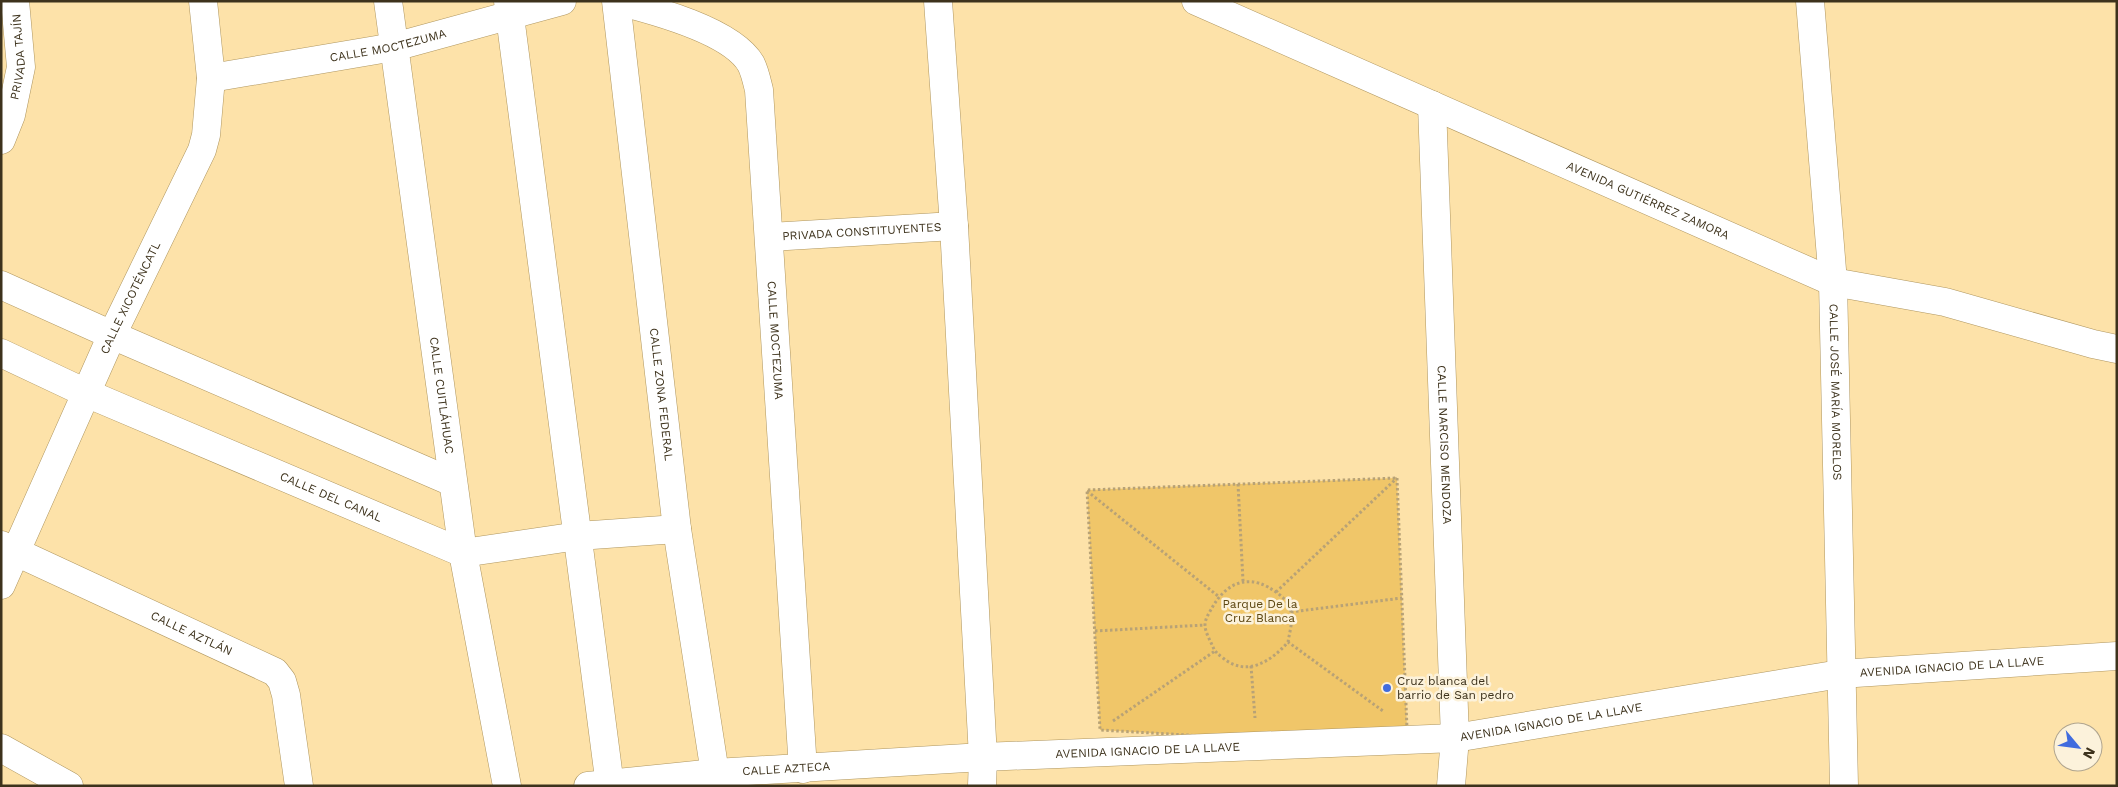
<svg xmlns="http://www.w3.org/2000/svg" width="2118" height="787" font-family="'Work Sans',sans-serif">
  <style>
    .green { fill: #f0c669 }
    .lines { fill: none; stroke-linecap: round; stroke-linejoin: round }
    .minor-casing { stroke: #af965f; stroke-width: 29 }
    .major-casing { stroke: #af965f; stroke-width: 29 }
    .path { stroke: #b8a276; stroke-width: 3; stroke-dasharray: 2.5 2.5; stroke-linecap: butt }
    .minor { stroke: #fff; stroke-width: 28 }
    .major { stroke: #fff; stroke-width: 28 }
    .poi-dot { fill: #416cde; stroke: #fcf2db; stroke-width: 2 }
    .labels { text-anchor: middle; stroke-width: 5; stroke-linejoin: round; paint-order: stroke }
    .street-label { font-size: 12px; fill: #3d321c; stroke: #fcf2db }
    .park-label { font-size: 12px; fill: #5d4711; stroke: #fcf2db }
    .poi-label { font-size: 12px; fill: #3d321c; stroke: #fcf2db; text-anchor: start }
  </style>
  <rect width="100%" height="100%" fill="#fde2a9"/>
  <path class="green" d="M1397 478 1407 729 1256 739 1100 730 1087 490Z"/>
  <g class="lines">
    <defs>
      <g id="minor">
        <path id="s1" d="M388 1 463 553 507 786"/>
        <path d="M508 1 610 786"/>
        <path id="s2" d="M616 1 677 529 717 786"/>
        <path id="s3" d="M617 1C653 10 732 31 751 64 755 72 757 82 759 90L803 769"/>
        <path id="s4" d="M1196 1 1833 282 1945 302 2093 344 2117 349"/>
        <path id="s5" d="M1810 1 1833 282 1844 786"/>
        <path id="s6" d="M211 78 394 47 562 1"/>
        <path id="s7" d="M1432 105 1455 738 1451 786"/>
        <path id="s8" d="M1 140 11 115 21 67 15 1"/>
        <path id="s9" d="M770 237 954 226"/>
        <path d="M1 285 112 335 452 482"/>
        <path id="s10" d="M1 353 86 393 463 553 578 536 677 529"/>
        <path id="s11" d="M1 545 275 672 282 681 286 695 299 786"/>
        <path id="s12" d="M1 585 112 335 202 150 206 135 211 78 203 1"/>
        <path d="M1 748 69 786"/>
        <path id="s13" d="M588 786 715 773 983 757 1455 738 1840 674 2117 656"/>
      </g>
      <path id="major" d="M938 1 954 226 983 757 982 786"/>
    </defs>
    <use href="#minor" class="minor-casing"/>
    <use href="#major" class="major-casing"/>
    <path class="path" d="M1397 478 1407 729 1256 739 1100 730 1087 490Z
      M1238 484 1243 581
      M1087 491 1218 596
      M1276 592 1397 478
      M1291 612 1402 598
      M1095 631 1205 625
      M1288 642C1290 630 1295 615 1288 604 1284 597 1275 591 1268 587 1244 574 1224 586 1212 608 1209 613 1205 619 1205 625 1205 632 1210 640 1213 647 1215 652 1218 654 1223 658 1246 677 1271 662 1288 642L1383 711
      M1251 666 1255 718
      M1113 721 1215 651"/>
    <use href="#minor" class="minor"/>
    <use href="#major" class="major"/>
  </g>
  <circle class="poi-dot" cx="1387" cy="688" r="5"/>
  <g class="labels">
    <g class="street-label">
      <text dy="4" stroke="none"><textPath href="#s6" startOffset="180">CALLE MOCTEZUMA</textPath></text>
      <text dy="4" stroke="none"><textPath href="#s8" startOffset="86">PRIVADA TAJÍN</textPath></text>
      <text dy="4" stroke="none"><textPath href="#s4" startOffset="494">AVENIDA GUTIÉRREZ ZAMORA</textPath></text>
      <text dy="4" stroke="none"><textPath href="#s9" startOffset="92">PRIVADA CONSTITUYENTES</textPath></text>
      <text dy="4" stroke="none"><textPath href="#s12" startOffset="315">CALLE XICOTÉNCATL</textPath></text>
      <text dy="4" stroke="none"><textPath href="#s3" startOffset="429">CALLE MOCTEZUMA</textPath></text>
      <text dy="4" stroke="none"><textPath href="#s5" startOffset="392">CALLE JOSÉ MARÍA MORELOS</textPath></text>
      <text dy="4" stroke="none"><textPath href="#s2" startOffset="396">CALLE ZONA FEDERAL</textPath></text>
      <text dy="4" stroke="none"><textPath href="#s1" startOffset="398">CALLE CUITLÁHUAC</textPath></text>
      <text dy="4" stroke="none"><textPath href="#s7" startOffset="340">CALLE NARCISO MENDOZA</textPath></text>
      <text dy="4" stroke="none"><textPath href="#s10" startOffset="360">CALLE DEL CANAL</textPath></text>
      <text dy="4" stroke="none"><textPath href="#s11" startOffset="210">CALLE AZTLÁN</textPath></text>
      <text dy="4" stroke="none"><textPath href="#s13" startOffset="1371">AVENIDA IGNACIO DE LA LLAVE</textPath></text>
      <text dy="4" stroke="none"><textPath href="#s13" startOffset="966">AVENIDA IGNACIO DE LA LLAVE</textPath></text>
      <text dy="4" stroke="none"><textPath href="#s13" startOffset="561">AVENIDA IGNACIO DE LA LLAVE</textPath></text>
      <text dy="4" stroke="none"><textPath href="#s13" startOffset="199">CALLE AZTECA</textPath></text>
    </g>
    <g class="park-label">
      <text x="1260" y="608">Parque De la<tspan x="1260" dy="14">Cruz Blanca</tspan></text>
    </g>
    <g class="poi-label">
      <text x="1397" y="685">Cruz blanca del<tspan x="1397" dy="14">barrio de San pedro</tspan></text>
    </g>
  </g>
  <rect width="2118" height="787" fill="none" stroke="#3d321c" stroke-width="5"/>
  <g transform="translate(2078 747) rotate(119)"><circle r="24" fill="#fcf2db" stroke="#b0a58f"/>
  <path d="M0-4L9 19L0 12L-9 19Z" fill="#416cde"/>
  <text y="-8" font-size="14" font-weight="bold" text-anchor="middle" fill="#3d321c">N</text>
  </g>
</svg>
